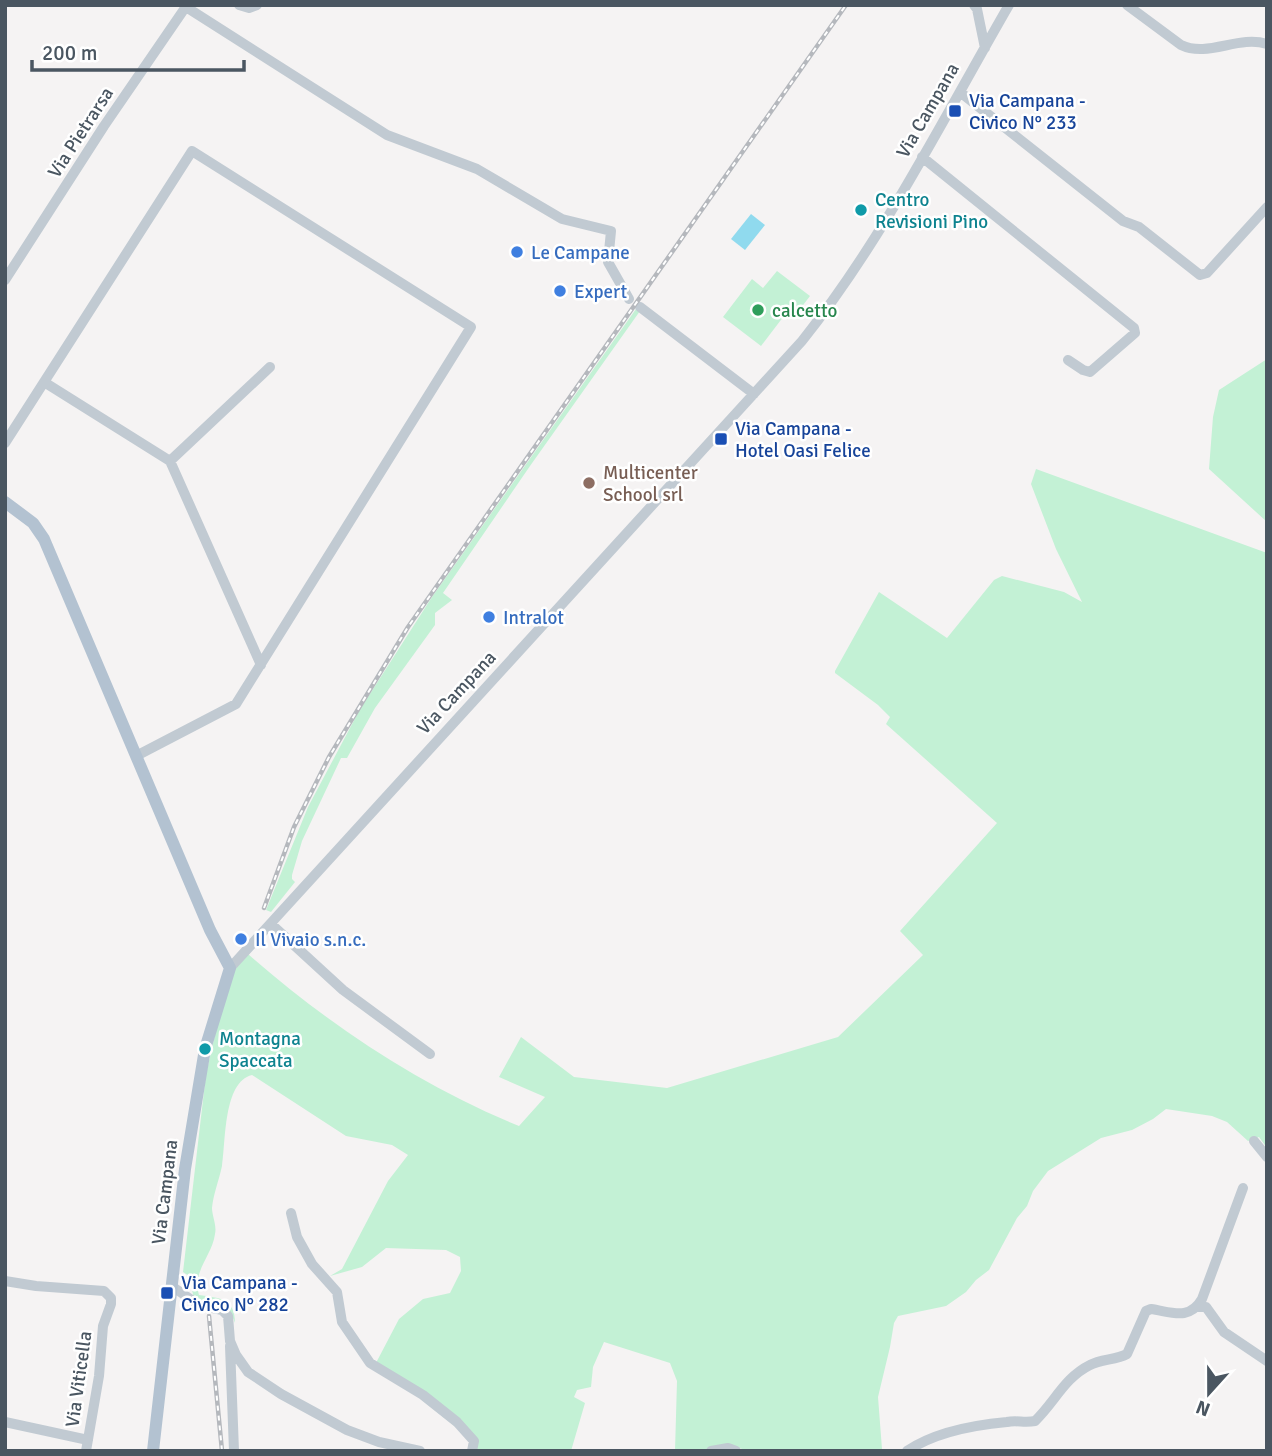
<svg xmlns="http://www.w3.org/2000/svg" width="1272" height="1456" font-family="Signika,sans-serif">
  <style>
    .green { fill: #c3f1d5 }
    .water { fill: #90daee }
    .lines { fill: none; stroke-linecap: round; stroke-linejoin: round }
    .minor { stroke: #c1cad2; stroke-width: 10 }
    .major { stroke: #b3c2d1; stroke-width: 12 }
    .rail-casing { stroke: #b5b8bd; stroke-width: 4.5 }
    .rail { stroke: #fff; stroke-width: 2; stroke-dasharray: 5; stroke-linecap: butt }
    .transit-dot { fill: #1a4fb4; stroke: #fff; stroke-width: 2.5 }
    .culture-dot { fill: #0f9aa8; stroke: #fff; stroke-width: 2.5 }
    .shop-dot { fill: #3f7fe0; stroke: #fff; stroke-width: 2.5 }
    .leisure-dot { fill: #2e9e5b; stroke: #fff; stroke-width: 2.5 }
    .education-dot { fill: #8d6e63; stroke: #fff; stroke-width: 2.5 }
    .labels { text-anchor: middle; stroke-width: 5; stroke-linejoin: round; paint-order: stroke }
    .transit-label { font-size: 19px; fill: #164399; stroke: #fff; text-anchor: start }
    .street-label { font-size: 19px; fill: #4a5661; stroke: #fff }
    .culture-label { font-size: 19px; fill: #0d838f; stroke: #fff; text-anchor: start }
    .shop-label { font-size: 19px; fill: #366cbe; stroke: #fff; text-anchor: start }
    .leisure-label { font-size: 19px; fill: #27864d; stroke: #fff; text-anchor: start }
    .education-label { font-size: 19px; fill: #785e54; stroke: #fff; text-anchor: start }
  </style>
  <rect width="100%" height="100%" fill="#f5f3f3"/>
  <path class="green" d="M777 271 810 296 797 313 790 308 761 346 723 317 752 279 763 288Z
    M636 309 640 311 530 466 443 593 452 600 435 613V625L375 708 347 758H341L302 841 292 875V879L295 882 271 912 266 910 308 807 359 711 432 597Z
    M1267 359V522L1209 469 1213 417 1219 390Z
    M1036 469 1267 553V1148L1259 1137 1248 1141 1227 1122 1212 1116 1166 1109 1153 1119 1132 1130 1101 1138 1048 1171 1033 1191 1027 1206 1017 1218 989 1270 976 1280 966 1292 946 1306 898 1316 894 1323 890 1347 878 1397 882 1449 889 1451H747L732 1445 693 1451H675L677 1381 670 1363 604 1342 593 1367 591 1387 577 1390 574 1397 585 1403 571 1451H475L477 1444 377 1364V1361L399 1319 423 1299 450 1293 461 1271 460 1257 446 1250 386 1248 362 1267 330 1276 342 1269 388 1181 408 1155 392 1145 346 1136 252 1075C223 1082 226 1142 222 1166 219 1180 213 1195 212 1208 212 1216 217 1225 215 1234 212 1256 192 1271 199 1295 219 1298 235 1298 235 1323 229 1303 212 1302 194 1299L189 1276 183 1272 206 1074 223 1000 233 970 248 954C329 1025 419 1085 519 1126L545 1097 499 1077 521 1037 574 1077 667 1088 838 1037 923 955 900 931 997 823 886 724 890 717 878 705 835 673V671L879 592 947 638 994 580 1002 576 1064 592 1082 602 1056 549 1031 484Z"/>
  <path class="water" d="M751 214 765 225 745 250 731 239Z"/>
  <g class="lines">
    <path class="minor" d="M239 5 249 8 257 5
      M974 5 977 9 985 48
      M1127 5 1181 45C1208 58 1238 35 1267 44
      M186 7 387 135 477 169 562 219 611 231 608 262 629 299
      M960 92 1123 221 1139 227 1200 275 1207 273 1267 207
      M922 157 1134 328 1135 333 1090 372 1083 370 1068 360
      M5 280 104 126 187 5
      M640 307 754 394
      M44 382 170 461 270 367
      M5 443 192 151 471 327 236 704 138 755
      M170 461 261 665
      M271 924 343 990 430 1054
      M230 968 802 341C884 238 943 119 1009 5
      M1254 1141 1267 1157
      M291 1213 297 1237 312 1264 337 1292 342 1322 370 1363 423 1395 457 1422 474 1441 472 1451
      M5 1281 36 1286 104 1291 111 1298V1304L103 1326 99 1376 86 1451
      M173 1287 199 1305 222 1310 228 1316 230 1341 236 1355 248 1372 281 1394 347 1430 379 1442 420 1451
      M1198 1307H1206L1224 1332 1267 1361
      M230 1346 234 1451
      M5 1422 88 1440
      M711 1451 728 1448 736 1451
      M907 1451C935 1432 974 1425 1007 1422 1016 1420 1025 1423 1035 1421 1055 1402 1064 1378 1090 1365 1101 1359 1116 1360 1127 1354L1146 1311 1151 1309C1172 1312 1189 1321 1202 1299L1243 1188"/>
    <path class="major" d="M5 502 33 523 44 539 210 930 230 968 205 1049 185 1169 153 1451"/>
    <defs>
      <path id="rail" d="M264 908 294 827 329 757 408 627 846 5
        M209 1316 222 1451"/>
    </defs>
    <use href="#rail" class="rail-casing"/>
    <use href="#rail" class="rail"/>
  </g>
  <g class="transit-dot">
    <rect x="948" y="104" width="14" height="14" rx="3.5"/>
    <rect x="714" y="432" width="14" height="14" rx="3.5"/>
    <rect x="160" y="1286" width="14" height="14" rx="3.5"/>
  </g>
  <g class="culture-dot">
    <circle cx="861" cy="210" r="7"/>
    <circle cx="205" cy="1049" r="7"/>
  </g>
  <g class="shop-dot">
    <circle cx="517" cy="252" r="7"/>
    <circle cx="560" cy="291" r="7"/>
    <circle cx="489" cy="617" r="7"/>
    <circle cx="241" cy="939" r="7"/>
  </g>
  <circle class="leisure-dot" cx="758" cy="310" r="7"/>
  <circle class="education-dot" cx="589" cy="483" r="7"/>
  <g class="labels">
    <g class="transit-label">
      <text x="969" y="107">Via Campana -<tspan x="969" dy="22">Civico N° 233</tspan></text>
      <text x="735" y="435">Via Campana -<tspan x="735" dy="22">Hotel Oasi Felice</tspan></text>
      <text x="181" y="1289">Via Campana -<tspan x="181" dy="22">Civico N° 282</tspan></text>
    </g>
    <g class="street-label">
      <text transform="translate(927 110) rotate(-60)" y="7">Via Campana</text>
      <text transform="translate(80 132) rotate(-57)" y="7">Via Pietrarsa</text>
      <text transform="translate(456 692) rotate(-47)" y="7">Via Campana</text>
      <text transform="translate(164 1192) rotate(-83)" y="7">Via Campana</text>
      <text transform="translate(78 1379) rotate(-82)" y="7">Via Viticella</text>
    </g>
    <g class="culture-label">
      <text x="875" y="206">Centro<tspan x="875" dy="22">Revisioni Pino</tspan></text>
      <text x="219" y="1045">Montagna<tspan x="219" dy="22">Spaccata</tspan></text>
    </g>
    <g class="shop-label">
      <text x="531" y="259">Le Campane</text>
      <text x="574" y="298">Expert</text>
      <text x="503" y="624">Intralot</text>
      <text x="255" y="946">Il Vivaio s.n.c.</text>
    </g>
    <g class="leisure-label">
      <text x="772" y="317">calcetto</text>
    </g>
    <g class="education-label">
      <text x="603" y="479">Multicenter<tspan x="603" dy="22">School srl</tspan></text>
    </g>
  </g>
  <rect width="1272" height="1456" fill="none" stroke="#4a5661" stroke-width="14"/>
  <g transform="translate(1209 1393) rotate(201)" stroke="#ffffff" stroke-width="5" paint-order="stroke">
  <path d="M0-5L12 26L0 18L-12 26Z" fill="#4a5661"/>
  <text y="-10" font-size="19" font-weight="bold" text-anchor="middle" fill="#4a5661">N</text>
  </g>
  <path d="M32 60v10h212v-10" fill="none" stroke="#4a5661" stroke-width="3.5"/>
  <text x="42" y="60" font-size="21" fill="#4a5661" stroke="#ffffff" stroke-width="5" paint-order="stroke">200 m</text>
</svg>
